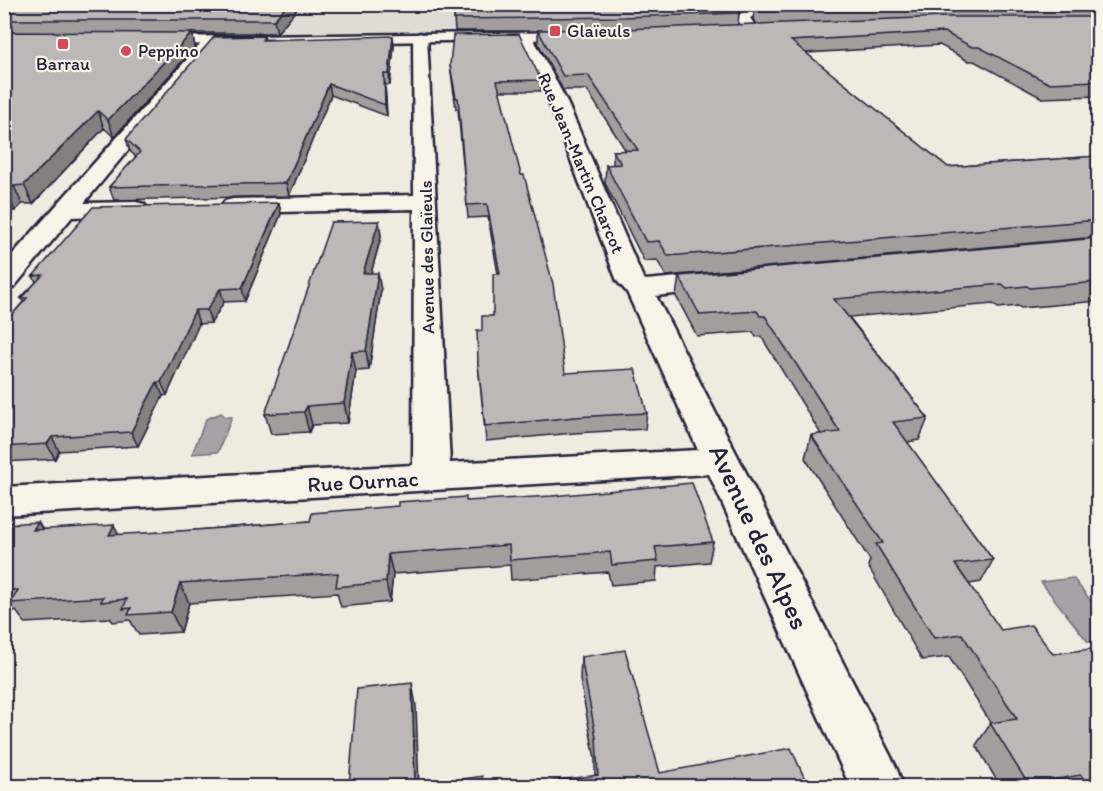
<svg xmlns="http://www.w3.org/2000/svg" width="1103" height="791" font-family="Itim,sans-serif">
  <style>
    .built { fill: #dfdcd4 }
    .water { fill: #a6a3a6; stroke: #716f7b; stroke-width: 1.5 }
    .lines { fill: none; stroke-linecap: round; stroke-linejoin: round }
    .minor-casing { stroke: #22223b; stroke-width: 5 }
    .major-casing { stroke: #22223b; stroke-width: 5 }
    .minor { fill: #f7f3e8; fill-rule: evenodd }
    .major { fill: #f7f3e8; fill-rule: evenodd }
    .wall { fill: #a19e9d; stroke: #22223b; stroke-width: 1.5 }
    .shaded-wall { fill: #838180; stroke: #22223b; stroke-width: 1.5 }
    .building { fill: #bbb8b7; stroke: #22223b; stroke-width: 1.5 }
    .poi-dot { fill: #d1495b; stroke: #f7f3e8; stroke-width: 2 }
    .labels { text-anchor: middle; stroke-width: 4.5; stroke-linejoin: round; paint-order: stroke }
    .far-poi-label { font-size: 18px; fill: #22223b; stroke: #f7f3e8; text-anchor: start }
    .far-street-label { font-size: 18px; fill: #22223b; stroke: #f7f3e8 }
    .street-label { font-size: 22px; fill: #22223b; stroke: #f7f3e8 }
    .near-street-label { font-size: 27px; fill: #22223b; stroke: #f7f3e8 }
  </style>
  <rect width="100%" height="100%" fill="#eeebe1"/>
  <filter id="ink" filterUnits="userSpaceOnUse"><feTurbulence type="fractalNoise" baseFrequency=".0167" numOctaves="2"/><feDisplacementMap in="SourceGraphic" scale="12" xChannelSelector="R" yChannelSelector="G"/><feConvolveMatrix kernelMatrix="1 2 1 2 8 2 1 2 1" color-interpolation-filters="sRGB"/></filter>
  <g filter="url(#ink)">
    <path class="built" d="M18 4 647 5 548 31 144 36 4 6Z"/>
    <path class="water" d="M221 413 226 417H232L218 452 192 454 206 419Z
      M1073 578 1098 610V641L1088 642 1041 582Z"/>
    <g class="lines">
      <defs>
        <path id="minor" d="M756 4H779L750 18 759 31 752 35 747 34 736 19 744 10Z
          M525 32 532 36 566 100 643 278 646 280 721 273 731 275 735 281 731 287 721 289 656 296 896 767 903 786H850L709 474 4 515V487L413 465 414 209 233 213 225 211 221 206 225 201 233 199 414 195 413 37 420 33 427 37 450 463 698 450 627 292 617 281 548 100 518 36Z
          M211 37 218 41 216 44 84 203 136 202 144 204 148 209 144 214 72 217 14 287 4 289V264L206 38Z"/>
        <path id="major" d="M584 32 591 36 589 39 150 45 143 41 150 37Z"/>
      </defs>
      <use href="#minor" class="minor-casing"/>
      <use href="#major" class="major-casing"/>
      <use href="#minor" class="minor"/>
      <use href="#major" class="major"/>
    </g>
    <path class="wall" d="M4 4H301L277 33H192L195 47 114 137 104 128 33 204H22L15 211H11L4 217Z
      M456 4H750L743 8 739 12 738 25 757 24 753 19 755 7 760 4H1098V96L1042 98 974 61H968L940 45 806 53 948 167 1098 156V237L666 276 657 260 644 261 605 183 606 165H613V151H626L587 90H563L538 43V31H455L454 19Z
      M264 36 265 39 394 46 390 85H385L387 116 331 95 289 196 114 200 109 187 136 157 130 151 126 139Z
      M450 65 541 80V91H499L565 373 647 413 645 429 574 433 486 441 478 364 482 331 493 316 498 274 488 217 468 218 458 109H456Z
      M279 203 281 214 245 301 224 302 211 323 199 324 167 395 163 396 138 446 59 451 55 459 4 462V324L23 302 21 298 36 282 33 276Z
      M379 221 381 237 371 273 381 290 369 370 356 371 348 423 312 425 309 432 271 434 265 414Z
      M1098 238V301L1021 308 1018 306 998 308 993 304 849 317 928 418 919 440 907 442 993 560 981 582 969 584 1098 786H1000L976 745 991 723 949 657 922 660 868 566 870 560 805 458 811 435 821 434 761 336 756 337 753 332 697 336 676 296 679 276Z
      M467 501 713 542 709 562 657 567 656 581 611 585 608 572 511 580 510 565 393 574 390 602 341 607 337 593 189 603 181 632 139 635 130 620 113 622 110 618 25 623 16 611 4 612V524L42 529 119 535 196 530 310 521Z
      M581 657 660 773 595 775V759L580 680Z"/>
    <path class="shaded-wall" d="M288 4H301L277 33 274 20Z
      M737 4H750L743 8 739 13 736 5Z
      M192 33 195 47 114 137 108 120Z
      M393 36 394 46 390 85 389 74Z
      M384 74 385 85 387 116 385 105Z
      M329 84 331 95 289 196 286 183Z
      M98 111 104 128 33 204 24 185Z
      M14 186 22 204 15 211 7 192Z
      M4 197 11 211 4 217Z
      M279 203 281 214 245 301 242 288Z
      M379 221 381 237 366 291 363 273Z
      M378 273 381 290 369 370 366 351Z
      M220 289 224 302 211 323 207 310Z
      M195 310 199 324 167 395 161 382Z
      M352 352 356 371 348 423 344 403Z
      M157 382 163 396 138 446 131 432Z
      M307 406 312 425 309 432 304 412Z
      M52 437 59 451 55 459 47 444Z
      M38 522 50 542 33 530Z
      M114 525 124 546 109 535Z
      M388 554 393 574 390 602 386 582Z
      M180 583 189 603 181 632 171 612Z
      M412 683 416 706 419 786H415Z"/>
    <path class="building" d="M4 4H288L274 20H4Z
      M456 4H737L736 5 739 13 623 17 454 19Z
      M760 4H1098V5H946L759 12 755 7Z
      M947 17H1098V81L1048 83 979 47H972L944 32 791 41 948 167 1098 156V220L668 256 659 241 646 242 606 165 621 164 613 151 638 150 588 75 563 76 538 30 623 29Z
      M4 32 192 33 108 120 98 111 24 185 14 186 7 192H4Z
      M519 34 541 80 497 81 521 175H524L553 284 565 373 635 369 647 413 575 417 485 426 478 364 477 330 482 331V316H493V274H500L487 204 467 205 458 98H456L450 65 453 35Z
      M264 36 262 40 393 36 389 74H384L385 105 329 84 286 183 109 187 140 152 126 139 214 37Z
      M279 203 242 288 220 289 207 310H195L161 382H157L131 432 52 437 47 444 4 447V324L27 298H21L43 275 33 276 93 207Z
      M379 221 363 273H378L366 351 352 352 344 403 307 406 304 412 265 414 331 222Z
      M1098 238V282L1030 288 1027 286 1007 288 1002 284 834 299 928 418 893 422 993 560 955 564 1001 630 1031 625 1053 654 1098 648V786H1089L1081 775 1028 784 990 723 1017 719 962 634 934 638 876 544 883 543 811 435 840 432 765 316H760L757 311 700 315 679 276Z
      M692 483 713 542 655 547 658 561 612 565 610 552 510 560 509 545 388 554 386 582 336 587 338 573 180 583 171 612 128 615 131 608 123 609 127 599 101 602 103 597 11 603 18 590H4V524L38 522 33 530 114 525 109 535 196 530 310 521 312 513 398 506V502L466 497V501L552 496Z
      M625 650 660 773 791 748 808 786H515L598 775 596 737 581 657Z
      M412 683 415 786H349L357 689Z
      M482 776 483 786H422Z"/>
  </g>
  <g class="poi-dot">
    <rect x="549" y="25" width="12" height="12" rx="3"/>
    <rect x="57" y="38" width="12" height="12" rx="3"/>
    <circle cx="126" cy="51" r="6"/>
  </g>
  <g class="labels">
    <g class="far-poi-label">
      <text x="567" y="37">Glaïeuls</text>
      <text x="138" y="57">Peppino</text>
      <text x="63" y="70" text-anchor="middle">Barrau</text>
    </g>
    <g class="far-street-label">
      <text transform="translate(581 163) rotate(67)" y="6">Rue Jean-Martin Charcot</text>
      <text transform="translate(427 257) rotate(-91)" y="6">Avenue des Glaïeuls</text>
    </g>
    <g class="street-label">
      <text transform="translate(363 481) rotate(-3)" y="8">Rue Ournac</text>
    </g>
    <g class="near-street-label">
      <text transform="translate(759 537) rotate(65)" y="9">Avenue des Alpes</text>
    </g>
  </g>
  <rect width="1103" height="791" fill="none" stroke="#f7f3e8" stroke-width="24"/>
  <rect x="12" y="12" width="1079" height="767" fill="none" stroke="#22223b" stroke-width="2" filter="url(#ink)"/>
</svg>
